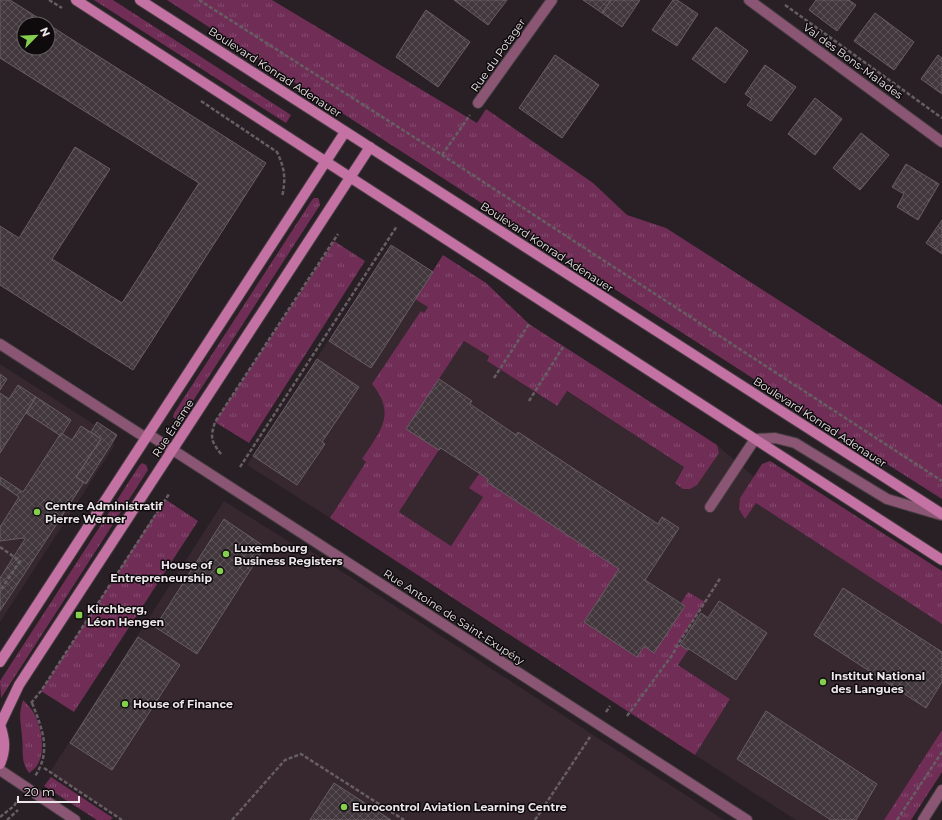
<svg xmlns="http://www.w3.org/2000/svg" width="942" height="820" font-family="Montserrat,sans-serif">
  <style>
    .built { fill: #372830 }
    .grass { fill: url(#grass-tufts) }
    .building { fill: url(#building-cross-hatch); stroke: #685d63; fill-rule: evenodd }
    .lines { fill: none; stroke-linecap: round; stroke-linejoin: round }
    .lane-casing { stroke: #443c40; stroke-width: 12 }
    .street-casing { stroke: #443c40; stroke-width: 12 }
    .secondary-casing { stroke: #443c40; stroke-width: 12 }
    .path { stroke: #665e63; stroke-width: 2.5; stroke-dasharray: 4 2; stroke-linecap: butt }
    .lane { stroke: #8a5674; stroke-width: 10 }
    .street { stroke: #8a5674; stroke-width: 10 }
    .secondary { stroke: #c471a3; stroke-width: 10 }
    .poi-dot { fill: #84cf4d; stroke: #0f0b0d; stroke-width: 1.5 }
    .labels { text-anchor: middle; stroke-width: 3; stroke-linejoin: round; paint-order: stroke }
    .street-label { font-size: 11px; fill: #ece5e9; stroke: #0f0b0d }
    .poi-label { font-size: 11px; font-weight: bold; fill: #ece5e9; stroke: #0f0b0d; text-anchor: start }
  </style>
  <defs>
    <pattern id="grass-tufts" width="24" height="20" patternUnits="userSpaceOnUse"><rect width="24" height="20" fill="#702e57"/><path d="M3 7l-1-3M5 7V3M7 7l1-3M15 17l-1-3M17 17v-4M19 17l1-3" fill="none" stroke="#854c6f"/></pattern>
    <pattern id="building-cross-hatch" width="8" height="8" patternUnits="userSpaceOnUse"><rect width="8" height="8" fill="#41373c"/><path d="M0 0l8 8M0 8l8-8" fill="none" stroke="#5d5458"/></pattern>
  </defs>
  <rect width="100%" height="100%" fill="#292025"/>
  <path class="built" d="M391 245 433 272 428 307 424 313 421 311 380 394 384 405 385 417 382 429 362 459 366 462 330 518 247 465Z
    M464 341 489 356 487 361 556 406 566 391 684 467 675 482 719 453 717 445 754 477 740 498 745 519 756 503 942 624V730L884 820H796L695 755 730 699 678 665V644L704 603H681L685 606 637 657 584 622 619 569 487 482 488 479 479 474 483 497 451 546 399 512 439 451 406 429Z
    M0 364 112 436 114 446 0 622Z
    M224 501 299 548 301 545 724 820H122L50 772Z"/>
  <path class="grass" d="M94 0H113L291 115 286 123Z
    M167 0H272L477 123 486 109 593 183 627 215 666 228 942 405V499L791 403Z
    M314 198H318L319 200 320 205 182 418 179 420H177L173 417 174 413 312 200Z
    M334 241 365 261 249 443 215 422Z
    M443 255 486 283 529 324 717 445 719 453 697 485 690 489H683L675 483 684 467 567 391 557 406 487 361 489 356 464 341 406 429 439 450 399 512 451 546 483 497 469 488 479 474 488 479 487 482 619 569 584 622 637 657 644 646 654 652 685 606 681 603 688 592 705 602 678 644 688 650 678 665 730 699 695 755 330 518 366 462 362 459C380 431 397 415 372 384L421 311 424 313 428 307 415 299Z
    M770 461 942 571V624L756 503 745 519 739 509 740 498 762 464Z
    M142 463 146 465 148 470 1 698 0 681 139 466Z
    M165 499 198 521 74 712 41 691Z
    M23 700C26 703 29 706 32 710 41 723 46 750 38 764 36 768 32 771 29 773 20 760 24 752 22 737 21 721 18 717 23 700Z
    M942 730V772L911 820H884Z
    M51 777 113 818 110 820H97L44 786Z"/>
  <path class="building" d="M0 0H10L266 163 133 370 0 285V226L19 238 75 147 110 169 52 259 122 303 199 183 0 58ZM24 24H48V48H24Z
    M454 0H507L488 25Z
    M583 0H611L602 13Z
    M611 0H640L622 27 602 13Z
    M673 0H677L698 14 677 46 652 30Z
    M816 0H849L856 5 837 31 809 10Z
    M426 10 470 42 438 87 396 57Z
    M875 13 914 42 894 70 854 41Z
    M716 27 748 51 725 83 692 59Z
    M555 55 599 85 562 138 519 108Z
    M938 55 942 58V94L921 79Z
    M765 65 796 87 771 121 747 105 752 99 745 94Z
    M815 98 842 119 815 155 788 134Z
    M861 133 889 155 860 190 833 168Z
    M906 164 939 184 918 220 897 207 904 194 892 187Z
    M942 220V254L926 243Z
    M391 245 433 272 371 368 329 341Z
    M317 359 359 387 322 442 325 444 297 485 253 456Z
    M0 374 7 379 0 390Z
    M439 379 472 401 470 404 516 435 518 432 658 524 662 517 679 528 645 580 685 606 654 653 644 646 637 657 584 622 619 569 487 482 488 479 441 448 439 450 406 429Z
    M18 385 36 397 0 453V393L9 399Z
    M36 397 71 420 61 436 26 413Z
    M97 422 117 435 86 484 76 477 101 439 91 432Z
    M81 426 101 439 76 477 84 482 0 611V578L25 539 23 538 0 541V527L19 497 0 484V477L23 492 61 433 72 440Z
    M224 519 265 547 197 654 155 627Z
    M843 588 942 652V682L926 708 814 635Z
    M719 601 767 633 736 680 689 649 688 650 680 645 701 613 708 618Z
    M138 637 180 665 112 770 70 743Z
    M766 711 877 784 856 820H831L737 759Z
    M334 783 391 820H310Z"/>
  <g class="lines">
    <defs>
      <path id="lane" d="M710 507 755 439 775 438 795 443 887 499 941 515"/>
      <path id="street" d="M749 0 942 142
        M478 103 552 0
        M0 344 146 438
        M148 434 747 820
        M0 770 75 820
        M923 820 942 790"/>
      <path id="secondary" d="M76 0 942 560
        M140 0 942 514
        M0 662 345 132
        M0 725 19 685 370 147
        M0 725C5 739 6 750 0 764"/>
    </defs>
    <use href="#lane" class="lane-casing"/>
    <use href="#street" class="street-casing"/>
    <use href="#secondary" class="secondary-casing"/>
    <path class="path" d="M49 0 62 8
      M199 0 442 155 942 481
      M785 5 942 118
      M201 101 277 152C285 169 286 179 282 197
      M442 155 470 115
      M494 378 529 324
      M529 401 563 347
      M221 454C211 441 210 438 215 422L338 234
      M240 467 397 226
      M0 547 20 561 0 591
      M31 703 41 691 169 494
      M32 703C42 728 52 751 35 776
      M606 712 610 706
      M627 716 673 654 678 644 721 577
      M44 768 122 820
      M0 817 14 806 18 799
      M7 820 18 810
      M232 820 285 760 301 754 404 820
      M535 820 590 737
      M897 820 942 752"/>
    <use href="#lane" class="lane"/>
    <use href="#street" class="street"/>
    <use href="#secondary" class="secondary"/>
  </g>
  <g class="poi-dot">
    <circle cx="37" cy="512" r="4"/>
    <circle cx="226" cy="554" r="4"/>
    <circle cx="220" cy="571" r="4"/>
    <rect x="75" y="611" width="8" height="8" rx="2"/>
    <circle cx="823" cy="682" r="4"/>
    <circle cx="125" cy="704" r="4"/>
    <circle cx="344" cy="807" r="4"/>
  </g>
  <g class="labels">
    <g class="street-label">
      <text transform="translate(498 55) rotate(-55)" y="4">Rue du Potager</text>
      <text transform="translate(853 61) rotate(36)" y="4">Val des Bons-Malades</text>
      <text transform="translate(275 72) rotate(33)" y="4">Boulevard Konrad Adenauer</text>
      <text transform="translate(547 247) rotate(33)" y="4">Boulevard Konrad Adenauer</text>
      <text transform="translate(820 422) rotate(33)" y="4">Boulevard Konrad Adenauer</text>
      <text transform="translate(173 428) rotate(-57)" y="4">Rue Érasme</text>
      <text transform="translate(454 617) rotate(33)" y="4">Rue Antoine de Saint-Exupéry</text>
    </g>
    <g class="poi-label">
      <text x="45" y="510">Centre Administratif<tspan x="45" dy="13">Pierre Werner</tspan></text>
      <text x="234" y="552">Luxembourg<tspan x="234" dy="13">Business Registers</tspan></text>
      <text x="212" y="569" text-anchor="end">House of<tspan x="212" dy="13">Entrepreneurship</tspan></text>
      <text x="87" y="613">Kirchberg,<tspan x="87" dy="13">Léon Hengen</tspan></text>
      <text x="831" y="680">Institut National<tspan x="831" dy="13">des Langues</tspan></text>
      <text x="133" y="708">House of Finance</text>
      <text x="352" y="811">Eurocontrol Aviation Learning Centre</text>
    </g>
  </g>
  <g transform="translate(36 36) rotate(66)"><circle r="19" fill="#0f0b0d" stroke="#676265"/>
  <path d="M0-3L7 15L0 10L-7 15Z" fill="#84cf4d"/>
  <text y="-6" font-size="11" font-weight="bold" text-anchor="middle" fill="#ece5e9">N</text>
  </g>
  <path d="M18 796v6h61v-6" fill="none" stroke="#ece5e9" stroke-width="2"/>
  <text x="24" y="796" font-size="12" fill="#ece5e9" stroke="#0f0b0d" stroke-width="3" paint-order="stroke">20 m</text>
</svg>
